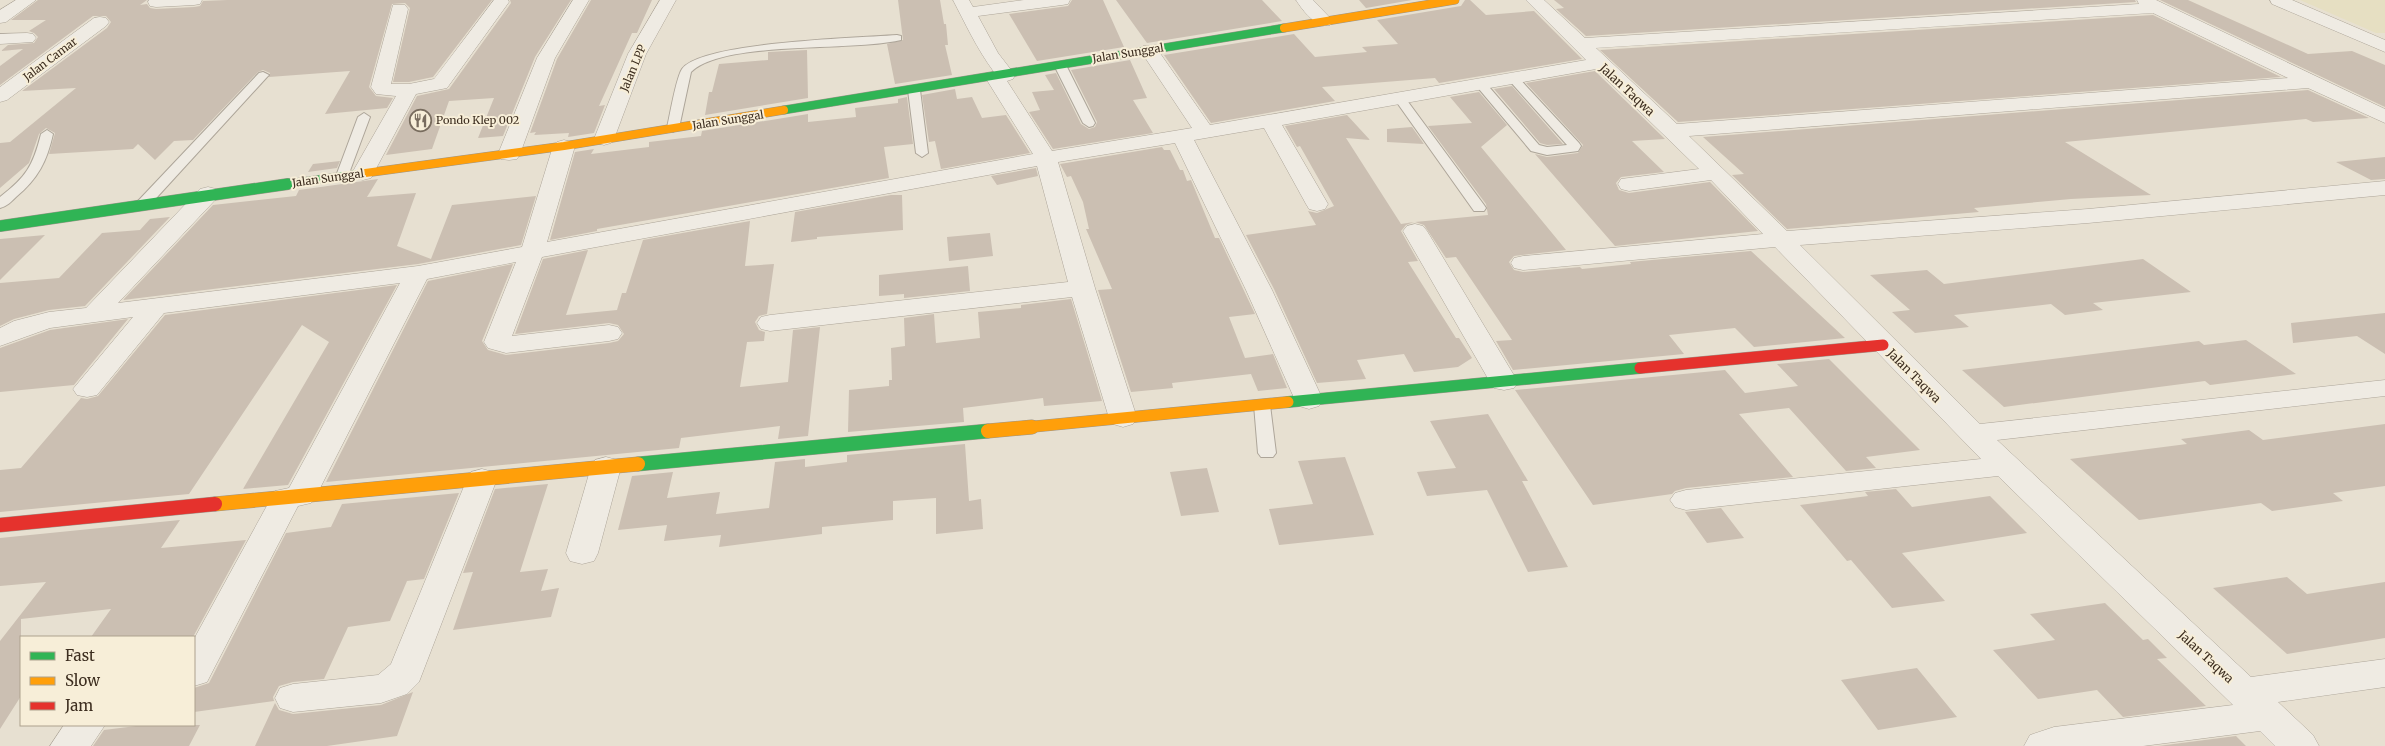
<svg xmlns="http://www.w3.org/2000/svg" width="2385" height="746" font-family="Merriweather,serif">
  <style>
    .farmland { fill: #e6dfc2 }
    .building { fill: #cbbfb2 }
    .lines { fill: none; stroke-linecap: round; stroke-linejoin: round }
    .lane-casing { stroke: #ada599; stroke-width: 2 }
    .street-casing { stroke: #ada599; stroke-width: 1 }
    .fast-far2-casing { stroke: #9c958a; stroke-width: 9 }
    .fast-far1-casing { stroke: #9c958a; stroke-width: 12 }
    .fast-casing { stroke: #9c958a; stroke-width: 15 }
    .slow-far2-casing { stroke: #9c958a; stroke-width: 9 }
    .slow-far1-casing { stroke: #9c958a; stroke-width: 12 }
    .slow-casing { stroke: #9c958a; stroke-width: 15 }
    .jam-far1-casing { stroke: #9c958a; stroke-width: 12 }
    .jam-casing { stroke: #9c958a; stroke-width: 15 }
    .lane { fill: #efebe3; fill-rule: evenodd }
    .street { fill: #efebe3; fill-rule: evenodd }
    .fast-far2 { stroke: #30b455; stroke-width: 8 }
    .fast-far1 { stroke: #30b455; stroke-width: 11 }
    .fast { stroke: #30b455; stroke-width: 14 }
    .slow-far2 { stroke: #ff9f0a; stroke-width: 8 }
    .slow-far1 { stroke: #ff9f0a; stroke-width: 11 }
    .slow { stroke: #ff9f0a; stroke-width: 14 }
    .jam-far1 { stroke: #e5322d; stroke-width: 11 }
    .jam { stroke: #e5322d; stroke-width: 14 }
    .labels { text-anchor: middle; stroke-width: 4; stroke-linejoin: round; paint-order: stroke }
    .far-street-label { font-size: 11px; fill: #3d2e20; stroke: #f7eed8 }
    .far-poi-label { font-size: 11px; fill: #3d2e20; stroke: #f7eed8; text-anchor: start }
    .street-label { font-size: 12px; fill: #3d2e20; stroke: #f7eed8 }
  </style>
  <rect width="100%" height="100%" fill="#e7e0d1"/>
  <path class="farmland" d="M2300 0H2385V33H2376Z"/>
  <path class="building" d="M38 0H147L140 5 147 4 150 8 156 9 194 7 200 6 203 1 227 0H492L433 77 409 82H393L410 8 405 3 392 4 369 87 376 96 393 98 387 108 325 114 350 71 269 77 270 73 263 70 258 72 193 140 174 141 155 160 138 144 133 149 49 154 55 133 46 128 39 134 29 163 0 188V143L10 142 76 88 22 91 107 28 111 22 106 16H93L0 85V66L23 49 1 51 8 45 34 43 38 37 34 33 29 31 46 20H11Z
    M510 0H571L535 57 503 136 478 138 494 98 449 101 432 149 386 155 417 96 449 89 511 3Z
    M591 0H652L637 33H632L599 106 605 105 594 133 568 137 569 133 534 135 536 132 530 133 557 59Z
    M898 0H940L944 24H946L948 45H945L952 75 895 84 887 44 903 40Z
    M1072 0H1103L1124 47 1037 61 1009 14 1068 6Z
    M1116 0H1262L1282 21 1147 43Z
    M1359 0H1412L1366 8Z
    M1465 0H1470L1486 15 1534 11 1582 59 1439 83 1435 78 1322 87 1335 101 1211 123 1164 55 1294 34 1315 57 1367 52 1362 47 1398 44 1377 20 1461 6Z
    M1554 0H2135L2136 2 1586 36 1556 9 1564 8Z
    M2160 0H2188L2308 54 2352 51 2385 65V107Z
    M2153 15 2281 77 1678 122 1600 50Z
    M807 50 808 98 705 115 709 92H712L719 64 768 60V52Z
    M1130 60 1147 98 1133 100 1153 133 1053 149 1029 112 1040 110 1032 92 1054 90 1045 75 1056 73 1081 124 1089 129 1095 127 1097 122 1071 70Z
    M1595 71 1665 139 1632 141 1664 172 1621 177 1616 183 1619 190 1629 193 1710 182 1758 231 1615 246 1535 154 1547 157 1578 153 1583 145 1526 83Z
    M1512 86 1563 144 1547 145 1540 143 1494 89Z
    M955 89 957 99 972 97 982 118 1006 115 1030 153 941 169 935 141 929 142 922 95Z
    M2308 90 2369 118 2313 122 2306 119 2065 142 2151 195 2071 199 1974 208 1979 212 1944 215 1787 229 1732 175 1744 174 1703 137Z
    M1479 92 1507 125 1481 147 1566 250 1514 256 1509 262 1514 270 1523 272 1580 267 1582 269 1631 264 1630 262 1751 251 1845 338 1754 347 1735 328 1669 335 1684 354 1513 370 1496 341 1512 340 1456 257 1446 258 1424 225 1415 222 1488 215 1486 204 1428 126 1472 123 1450 97Z
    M907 97 913 144 884 147 889 178 597 229V231L550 240 575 152 594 149 591 154 649 147V142L701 136 702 131 808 114V122L856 117 855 108 898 103V99Z
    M1347 115 1370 140 1346 138 1401 224 1414 222 1406 225 1401 231 1418 261 1408 262 1456 338H1459L1472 358 1458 367 1414 372 1404 354 1357 360 1366 379 1317 383 1274 289 1246 235 1316 225 1308 211 1317 213 1334 206 1300 146 1297 147 1285 126Z
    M1412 127 1424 144 1387 142V129Z
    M1162 147 1164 150H1170L1180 170H1183L1187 181 1191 180 1215 238H1219L1255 314 1229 317 1245 358 1273 354 1287 388 1258 391 1251 374 1172 383 1173 388 1131 392 1098 290 1112 289 1086 229H1089L1083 202 1071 176 1067 177 1060 164Z
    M2385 157V179L2371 180 2336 162Z
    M340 161 337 168 308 172 313 164Z
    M1036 168 1038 176 997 185 991 176Z
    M378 179 367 197 416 193 397 246 431 259 452 205 536 196 521 245 418 264 123 300 213 205 296 196 299 190Z
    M891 195H902L903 230 817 237V239L791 242 795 212Z
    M170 217 85 306 49 310 14 319 0 326V283L59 278 102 233 140 230 150 219Z
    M750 221 745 266 774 264 767 314 759 316 755 322 759 330 765 332 764 341 747 342 740 387 788 382 793 330 820 327 808 436 778 439 780 426 681 438 679 448 326 482 428 281 513 264 482 341 488 350 506 355 609 343 618 341 624 334 618 325 609 323 515 334 543 259 588 250 566 315 617 310 622 293H626L643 240Z
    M990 233 993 256 949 261 947 237Z
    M45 235 0 280V239Z
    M2143 259 2191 292 2093 303 2103 310 2065 315 2051 304 1954 315 1969 327 1915 333 1892 312 1910 310 1870 275 1927 270 1944 284Z
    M968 266 970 291 904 298V294L879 296V275Z
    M397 285 288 485 243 489 329 342 302 325 189 494 0 512V470L21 468 81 398 87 399 98 396 165 315Z
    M1071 299 1102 401 1044 406 1043 398 963 408 964 422 848 432 849 390 889 386V380H892L891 348 905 346 904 318 934 314 936 343 980 338 978 312 1021 308V305Z
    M2385 313V354L2357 336 2293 343 2291 323Z
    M128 319 74 385 0 392V348L50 330Z
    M2246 340 2296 374 2210 385 2205 381 2004 407 1962 370 2199 341 2204 345Z
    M1829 359 1920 450 1866 457 1876 468 1846 471 1789 408 1739 414 1793 477 1686 488 1675 491 1672 494 1593 505 1515 390 1725 370 1745 393 1798 386 1777 364Z
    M1488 414 1528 481H1522L1568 567 1528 572 1487 490 1427 496 1417 472 1456 468 1430 421Z
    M2385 424V486L2333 493 2343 501 2272 511 2261 503 2139 520 2070 459 2187 444 2181 439 2249 430 2263 440Z
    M965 444 969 501 981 499 983 529 936 534V498L893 501V520L822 527V534L719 547 721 535 664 541 667 525 618 530 632 476 673 472 667 498 720 492 716 514 769 508 775 462 805 459V467L847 462V455Z
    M1345 457 1374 535 1279 545 1269 509 1313 504 1298 461Z
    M1207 468 1219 512 1181 516 1170 472Z
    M548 484 520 572 548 569 541 591 559 588 551 617 453 630 473 572 463 573 495 489Z
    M1896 489 1912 507 1990 496 2027 533 1902 553 1945 601 1892 608 1851 560 1847 561 1800 505 1868 496 1865 492Z
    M459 493 424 579 407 581 390 621 348 627 324 679 293 682 279 686 273 697 274 701 194 712V688L209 683 286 533 331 527 342 504Z
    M1721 508 1744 538 1707 543 1685 512Z
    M180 520 161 548 246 540 193 637H91L111 609 21 619V696L0 729V641L46 582 0 586V538Z
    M2287 577 2307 594 2385 582V638L2287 654 2213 588Z
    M2105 603 2143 640 2148 639 2167 658 2157 659 2206 706 2123 717 2097 690 2038 699 1993 650 2055 640 2030 614Z
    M1917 668 1957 717 1878 730 1841 680Z
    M413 692 397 736 327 746H255L275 703 279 710 293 714 381 705Z
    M144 725H200L189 746H93L104 730Z
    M2236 736 2246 746H2158Z"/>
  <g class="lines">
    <defs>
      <path id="lane" d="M897 35 901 36V40C852 52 724 40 691 72L679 128 673 132 667 128C670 115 676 78 682 69 701 42 858 38 897 35Z
        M1060 62 1066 65 1095 123 1093 126 1089 127 1083 123 1054 65Z
        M263 72 269 75 267 77 148 207H138L136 204 138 201 259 73Z
        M1512 74 1516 75 1579 143 1581 146 1578 151 1547 155 1531 151 1474 83 1480 80 1484 81 1539 145 1547 147 1567 145 1508 79V75Z
        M914 87 920 90 928 153 922 157 916 153 908 90Z
        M1399 94 1403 95 1484 205 1486 208 1484 211H1474L1393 97Z
        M364 113 370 117 348 176 342 180 337 179 336 176 358 117Z
        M47 130 53 134C47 161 38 179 16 197 11 202 7 206 0 208V197C26 177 33 166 41 134Z
        M1262 400 1268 401 1270 405 1276 453 1273 457H1261L1258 453 1254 405 1256 401Z"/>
      <path id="street" d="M16 0H36L6 22 0 23V10Z
        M149 0H202L200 4 194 5 156 7 150 6 148 2Z
        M494 0H508L509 2 447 88 416 94 371 178 363 180 355 178 352 173 396 96 376 94 371 87 393 5H405L408 9 391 84H409L434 79Z
        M573 0H589L555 58 520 154 517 159 509 160 501 159 498 154 537 58Z
        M660 0H676L646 54 614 139 611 143 604 145 597 143 594 139 628 54Z
        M953 0H969L973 7 1024 0H1070L1068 4 1062 5 978 16 998 53 1015 75 1013 79 1007 81 1052 151 1192 128 1140 50 1143 46H1155L1210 125 1586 60 1526 0H1544L1585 38 2139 4 2137 0H2156L2385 109V123L2308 88 1689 136 1787 231 2088 209 2385 181V195L2088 223 1800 245 1980 424 2385 380V396L1997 440 2251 677 2385 659V687L2278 702 2313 735 2319 746H2275L2260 731 2143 746H2024L2030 735 2054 727 2233 705 1998 476 1686 510 1675 507 1670 500 1675 493 1686 490 1981 459 1775 247 1523 270 1514 268 1511 263 1514 258 1523 256 1763 234 1711 180 1629 191 1621 189 1618 184 1621 179 1699 169 1596 69 1282 125 1328 204 1325 209 1317 211 1309 209 1306 204 1264 128 1194 140 1272 290 1323 400 1319 406 1309 409 1299 406 1295 400 1246 290 1175 143 1058 162 1095 288 1137 418 1133 424 1123 427 1113 424 1109 418 1072 297 770 331 761 329 757 323 761 317 770 315 1068 282 1037 166 542 257 512 336 609 325 618 327 622 333 618 339 609 341 506 353 488 348 484 342 516 262 427 279 316 496 311 503 298 506 207 682 194 686V639L275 491 289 488 400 283 164 313 97 395 87 397 77 395 73 389 133 317 50 328 0 346V328L14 321 49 312 86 308 200 189 208 187 216 189 219 194 216 199 118 303 418 266 522 247 553 146 557 142 564 140 571 142 575 146 547 242 1033 154 985 77 988 73 994 72C977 49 965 23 953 0ZM2153 13 2288 78 1677 124 1596 48Z
        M1296 0H1313L1333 21 1330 25C1316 28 1303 11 1296 0Z
        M2270 0H2292L2385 40V52L2272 4Z
        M100 17 106 18 109 22 106 26 7 100 0 102V87L94 18Z
        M27 33 33 34 36 38 33 42 0 44V34Z
        M1415 224 1423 226 1427 231 1518 382 1514 388 1504 390 1494 388 1490 382 1403 231 1407 226Z
        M606 457 617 460 621 467 598 553 594 561 582 564 570 561 566 553 591 467 595 460Z
        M482 469 493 472 497 479 419 682 407 694 381 703 293 712 280 708 275 698 280 688 293 684 378 675 391 664 467 479 471 472Z
        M64 725H105L91 746H50Z"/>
      <path id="fast-far2" d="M784 110 1284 28
        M280 185 358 174"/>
      <path id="fast-far1" d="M0 226 288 184
        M1288 402 1640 368"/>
      <path id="fast" d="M638 464 988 431"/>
      <path id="slow-far2" d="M1284 28 1455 0
        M358 174 564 146 784 110"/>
      <path id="slow-far1" d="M1019 428 1288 402"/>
      <path id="slow" d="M988 431 1032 427
        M215 504 638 464"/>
      <path id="jam-far1" d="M1640 368 1883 345"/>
      <path id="jam" d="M0 525 215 504"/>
    </defs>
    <use href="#lane" class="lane-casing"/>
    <use href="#street" class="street-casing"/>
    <use href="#fast-far2" class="fast-far2-casing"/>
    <use href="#fast-far1" class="fast-far1-casing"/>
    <use href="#fast" class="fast-casing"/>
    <use href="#slow-far2" class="slow-far2-casing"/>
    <use href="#slow-far1" class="slow-far1-casing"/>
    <use href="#slow" class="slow-casing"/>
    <use href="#jam-far1" class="jam-far1-casing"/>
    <use href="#jam" class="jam-casing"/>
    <use href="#lane" class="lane"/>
    <use href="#street" class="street"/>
    <use href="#fast-far2" class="fast-far2"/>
    <use href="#fast-far1" class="fast-far1"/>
    <use href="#fast" class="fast"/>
    <use href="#slow-far2" class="slow-far2"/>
    <use href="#slow-far1" class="slow-far1"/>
    <use href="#slow" class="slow"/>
    <use href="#jam-far1" class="jam-far1"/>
    <use href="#jam" class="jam"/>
  </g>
  <defs>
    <symbol id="restaurant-ring" viewBox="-11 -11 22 22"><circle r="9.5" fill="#f7eed8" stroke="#786c5e" stroke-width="1.5"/><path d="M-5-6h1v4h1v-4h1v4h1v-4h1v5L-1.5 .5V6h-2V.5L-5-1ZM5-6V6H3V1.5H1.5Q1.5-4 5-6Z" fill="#786c5e"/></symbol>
  </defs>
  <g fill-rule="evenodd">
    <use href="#restaurant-ring" x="408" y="108" width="25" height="25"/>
  </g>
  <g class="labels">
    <g class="far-street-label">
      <text transform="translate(1128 53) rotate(-9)" y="4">Jalan Sunggal</text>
      <text transform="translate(50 59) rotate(-37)" y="4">Jalan Camar</text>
      <text transform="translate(633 68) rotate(-67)" y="4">Jalan LPP</text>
      <text transform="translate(728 120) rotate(-9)" y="4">Jalan Sunggal</text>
      <text transform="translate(328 178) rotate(-8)" y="4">Jalan Sunggal</text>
    </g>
    <g class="far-poi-label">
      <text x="436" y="124">Pondo Klep 002</text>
    </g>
    <g class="street-label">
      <text transform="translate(1627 90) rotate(43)" y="4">Jalan Taqwa</text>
      <text transform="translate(1914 376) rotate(45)" y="4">Jalan Taqwa</text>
      <text transform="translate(2206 657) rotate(43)" y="4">Jalan Taqwa</text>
    </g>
  </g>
  <rect x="20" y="636" width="175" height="90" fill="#f7eed8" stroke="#ada18e"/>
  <rect x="30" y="652" width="25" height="8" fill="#30b455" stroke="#ada18e"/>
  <text x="65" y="661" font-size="15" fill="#3d2e20">Fast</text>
  <rect x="30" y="677" width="25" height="8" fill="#ff9f0a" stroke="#ada18e"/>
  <text x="65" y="686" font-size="15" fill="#3d2e20">Slow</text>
  <rect x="30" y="702" width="25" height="8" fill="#e5322d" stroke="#ada18e"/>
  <text x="65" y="711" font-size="15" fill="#3d2e20">Jam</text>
</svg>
